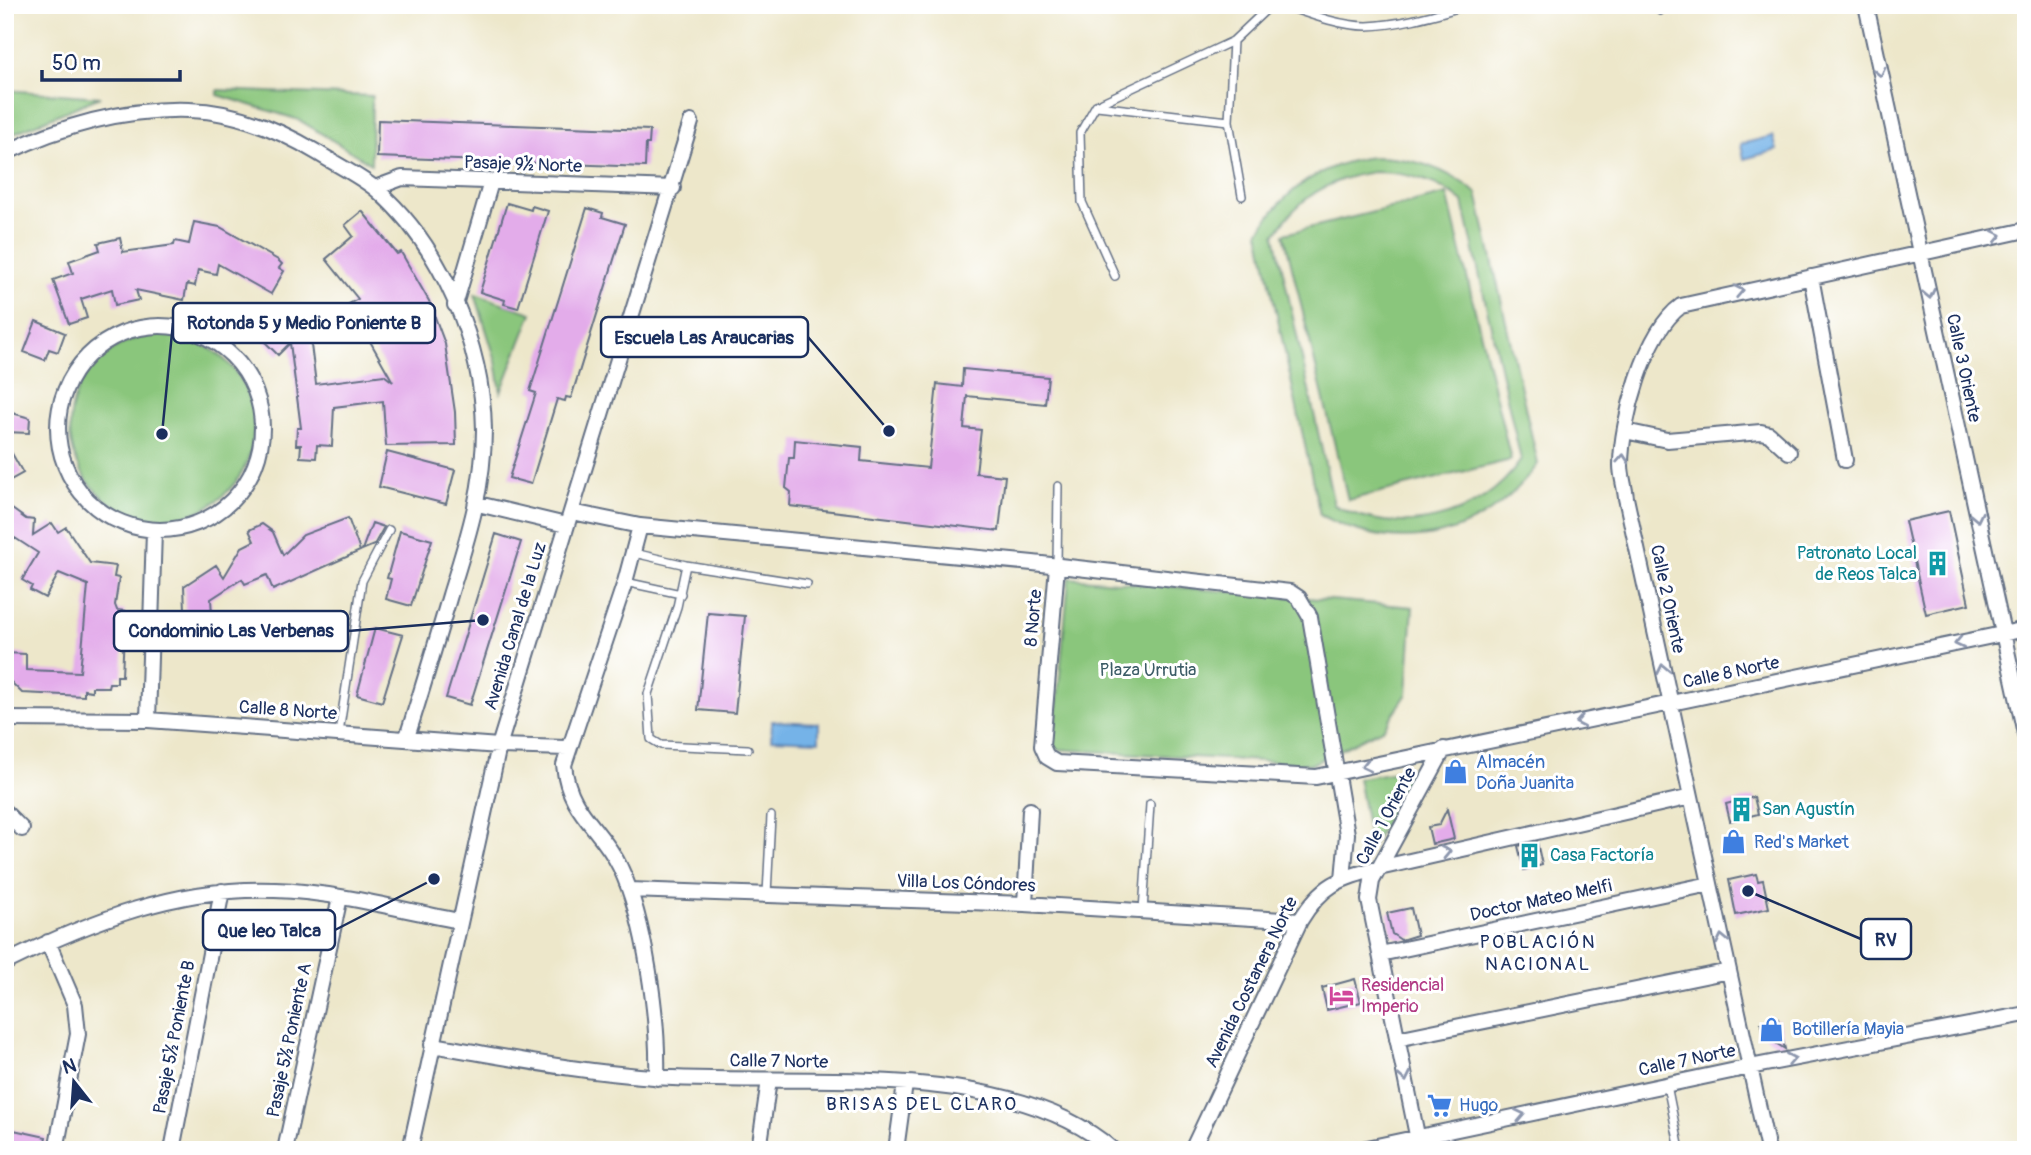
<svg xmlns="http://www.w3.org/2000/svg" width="2031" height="1155" font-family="Pangolin,sans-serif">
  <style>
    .green { fill: #8ac67b; stroke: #527a6c; stroke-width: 2; fill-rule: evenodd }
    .water { fill: #75b3e8; stroke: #4871a3; stroke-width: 2 }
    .building { fill: #e3acea }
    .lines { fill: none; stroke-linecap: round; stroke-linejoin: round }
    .lane-casing { stroke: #646f84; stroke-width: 10 }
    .street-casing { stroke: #646f84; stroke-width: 18 }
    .lane { stroke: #fff; stroke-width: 7 }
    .street { stroke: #fff; stroke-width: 14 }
    .oneway { stroke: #8d97ae }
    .labels { text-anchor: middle; stroke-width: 6; stroke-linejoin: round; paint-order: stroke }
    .street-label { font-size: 18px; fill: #1b2f5e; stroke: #fff }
    .culture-label { font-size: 18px; fill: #0d838f; stroke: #fff; text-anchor: start }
    .park-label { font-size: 18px; fill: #3c5c67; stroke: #fff }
    .shop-label { font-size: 18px; fill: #366cbe; stroke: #fff; text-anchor: start }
    .hotel-label { font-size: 18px; fill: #b23c85; stroke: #fff; text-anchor: start }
    .neighbourhood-label { font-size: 19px; letter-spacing: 2px; fill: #1b2f5e; stroke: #fff }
    .leader { fill: none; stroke: #1b2f5e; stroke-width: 2.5 }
    .callout-dot { fill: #1b2f5e; stroke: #fff; stroke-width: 2.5 }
    .callout { fill: #fff; stroke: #1b2f5e; stroke-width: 2.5 }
    .callout-label { font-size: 19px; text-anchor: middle; font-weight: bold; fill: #1b2f5e }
  </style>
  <rect width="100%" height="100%" fill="#fff"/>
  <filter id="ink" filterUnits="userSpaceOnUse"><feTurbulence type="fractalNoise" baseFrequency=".0143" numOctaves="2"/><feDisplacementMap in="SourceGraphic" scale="14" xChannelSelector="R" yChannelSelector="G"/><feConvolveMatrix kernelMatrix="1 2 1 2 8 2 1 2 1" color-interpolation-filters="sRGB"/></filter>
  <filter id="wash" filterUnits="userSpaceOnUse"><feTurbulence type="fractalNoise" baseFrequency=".00686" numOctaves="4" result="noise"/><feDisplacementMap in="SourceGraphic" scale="28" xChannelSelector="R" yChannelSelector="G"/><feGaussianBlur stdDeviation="1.57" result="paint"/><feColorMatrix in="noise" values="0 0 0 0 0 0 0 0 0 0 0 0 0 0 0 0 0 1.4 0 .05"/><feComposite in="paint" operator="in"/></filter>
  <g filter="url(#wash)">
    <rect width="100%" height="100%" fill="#ede7ca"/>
    <path class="green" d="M5 90 100 97 5 137Z
      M218 90 372 96 371 164 299 120 218 95Z
      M1372 157C1413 157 1445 168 1477 193L1538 464C1483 539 1402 558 1320 515L1259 232C1285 188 1322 164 1372 157ZM1373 172C1407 172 1437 180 1463 202L1521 460C1480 521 1398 539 1334 505L1275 235C1297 198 1331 178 1373 172Z
      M1447 194 1511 460 1348 500 1284 234Z
      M475 294 532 313 501 392 496 361Z
      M70 427a92 92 0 1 1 184 0a92 92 0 1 1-184 0Z
      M1069 578 1413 607 1407 694 1384 728 1312 764 1053 749Z
      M1414 769 1371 848 1358 778Z"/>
    <path class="water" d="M1773 136 1777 150 1744 159 1741 144Z
      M772 721 819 723V741L771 739Z"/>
    <g id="blocks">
      <path class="building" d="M378 120 650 130 649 144H646L645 167 377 157Z
        M507 203 531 210 532 206 548 211 518 308 504 304 505 300 480 292Z
        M587 208 603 213 602 217 625 224 571 398 566 397 565 401 557 399 531 484 509 478 536 393 530 391Z
        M362 211 397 254 401 252 429 301 445 344 455 412 456 445 386 446 383 401 334 407 332 446 317 445 316 458 300 457 301 445H296L297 428H301L290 343 278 355 260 337 291 306 307 321 319 310 332 323 311 345 316 384 384 375 393 382 349 304 358 299 326 259 353 236 345 225Z
        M194 222 220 227 278 260 282 264 279 268 284 271 271 294 218 264 216 274 198 270 195 286 187 284 184 300 136 290 139 300 115 305 112 289 81 299 87 318 69 324 53 280 73 273 69 261 100 250 98 243 120 238 123 252 174 245 175 241 189 244Z
        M36 321 65 333 58 352 49 349 45 360 24 352Z
        M963 369 1048 377 1045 404 967 396 964 428 981 430 976 473 1005 476 999 531 790 506 791 492 786 488 789 458H794L795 440 862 447 861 461 928 468 937 384 962 387Z
        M5 411 30 418 29 433 5 432Z
        M5 441 23 473 5 483Z
        M387 452 455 470 446 504 379 487Z
        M5 504 26 519 34 520 33 535 52 523 58 532 66 527 90 563 116 566 114 577 119 578 115 605 117 610 125 611 122 676H117V683H109L108 687H92V691L84 690V696L22 693 11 682H5V653L26 654V670L80 672 88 585 59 573 45 598 30 590 32 586 22 580 38 553 15 538 5 552Z
        M1949 511 1969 604 1926 614 1905 521Z
        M348 518 360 551 273 590 267 575 245 584 242 579 211 599 213 631 186 633 184 586 216 565 224 577 242 547 254 541 249 530 262 524 273 532 283 555 303 535Z
        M372 523 384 527 374 545 362 550Z
        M400 531 432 540 411 606 386 599 391 579 387 578Z
        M496 534 521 542 470 705 446 698Z
        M708 613 745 616 735 713 698 710Z
        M375 628 403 635 382 702 357 695Z
        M1754 797 1758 814 1730 821 1726 804Z
        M1447 809 1454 839 1432 844 1428 827 1439 825Z
        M1537 842 1542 865 1524 870 1518 846Z
        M1756 874 1758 881 1763 880 1769 908 1736 915 1729 880Z
        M1411 908 1417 935 1401 940 1392 934 1387 913Z
        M1355 979 1361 1002 1327 1010 1322 988Z
        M1778 1019 1785 1049 1765 1036 1761 1023Z
        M9 1129 46 1137 43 1150H5Z"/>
    </g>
  </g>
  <g filter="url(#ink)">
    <use href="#blocks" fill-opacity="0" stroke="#646f84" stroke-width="2"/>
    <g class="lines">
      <defs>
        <path id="lane" d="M1283 5C1309 14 1340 26 1367 26 1401 25 1436 14 1468 5
          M1659 5 1660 11
          M1233 41 1229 121 1242 196
          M1097 106 1229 121
          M1115 276 1082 202 1080 133 1096 105 1233 41 1271 5
          M634 553 686 565 807 584
          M686 565 677 607 648 694 651 739 661 745 748 749
          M1057 566 1058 486
          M625 582 681 594
          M339 733 362 581 389 530
          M767 894 771 816
          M1143 911 1150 804
          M1667 1085 1680 1150"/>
        <path id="street" d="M1866 5 2026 738
          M5 153C62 126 126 108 189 110 235 111 280 130 318 153 337 165 360 176 377 190 442 247 483 345 484 430 484 489 467 540 450 595 436 643 422 690 407 737
          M375 188 402 178 673 188
          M1811 277 1845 460
          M455 305 491 182
          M58 428a102 102 0 1 1 204 0a102 102 0 1 1-204 0Z
          M1625 431 1667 440 1761 432 1769 434 1789 452
          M478 504 566 525
          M572 512 640 526 1033 563 1290 592 1299 598 1310 617 1347 834 1343 879
          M640 526 625 582 564 765C569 814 601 827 620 867 645 919 659 1019 657 1078
          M1057 566 1042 746 1047 757 1057 763 1316 777 2026 629
          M5 719 148 720 499 746 567 748
          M148 720 154 531
          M5 812 22 829
          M630 890 1025 904 1300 921
          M1025 904 1030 810
          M48 942 75 1005 78 1034 56 1150
          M1380 954 1710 884
          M5 963C90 921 179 886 275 890 337 892 398 909 459 921
          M1397 1039 1729 971
          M432 1045C506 1057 579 1072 654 1077 789 1087 1006 1056 1113 1150
          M172 1150 222 891
          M285 1150 340 897
          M410 1150 499 746 691 122
          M759 1150 769 1080
          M896 1150 905 1084
          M1192 1150 1300 921C1322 884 1339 879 1379 868L1691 797
          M1358 1150 1750 1067 2026 1014
          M1420 1150 1369 900 1372 881 1444 749
          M1768 1150 1626 498C1625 487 1621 476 1621 465 1621 422 1645 332 1681 306L2026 230"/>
      </defs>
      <use href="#lane" class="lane-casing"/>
      <use href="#street" class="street-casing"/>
      <use href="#lane" class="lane"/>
      <use href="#street" class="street"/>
    </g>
    <defs><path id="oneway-chevron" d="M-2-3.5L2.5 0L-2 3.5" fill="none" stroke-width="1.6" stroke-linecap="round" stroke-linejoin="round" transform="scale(1.75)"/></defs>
    <g class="oneway">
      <use href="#oneway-chevron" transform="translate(1880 72) rotate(78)"/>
      <use href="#oneway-chevron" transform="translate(1997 236) rotate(-12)"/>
      <use href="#oneway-chevron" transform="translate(1739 291) rotate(-11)"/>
      <use href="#oneway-chevron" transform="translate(1929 294) rotate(78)"/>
      <use href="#oneway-chevron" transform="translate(1623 459) rotate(-86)"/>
      <use href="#oneway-chevron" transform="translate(1977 517) rotate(78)"/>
      <use href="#oneway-chevron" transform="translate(1959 643) rotate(168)"/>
      <use href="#oneway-chevron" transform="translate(1663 669) rotate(-102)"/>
      <use href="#oneway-chevron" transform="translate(1580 722) rotate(169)"/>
      <use href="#oneway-chevron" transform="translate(1366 766) rotate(167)"/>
      <use href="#oneway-chevron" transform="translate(1446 852) rotate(-13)"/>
      <use href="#oneway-chevron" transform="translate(1722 939) rotate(-102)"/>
      <use href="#oneway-chevron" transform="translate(1791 1059) rotate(-11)"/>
      <use href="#oneway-chevron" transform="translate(1405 1077) rotate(78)"/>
      <use href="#oneway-chevron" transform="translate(1520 1115) rotate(-12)"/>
    </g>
  </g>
  <defs>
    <symbol id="building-bare" viewBox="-9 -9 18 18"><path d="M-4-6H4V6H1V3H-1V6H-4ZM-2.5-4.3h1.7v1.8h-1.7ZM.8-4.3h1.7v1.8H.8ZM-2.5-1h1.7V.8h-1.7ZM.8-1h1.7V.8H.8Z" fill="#0f9aa8" stroke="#fff" stroke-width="2.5" paint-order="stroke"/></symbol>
    <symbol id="shop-bare" viewBox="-9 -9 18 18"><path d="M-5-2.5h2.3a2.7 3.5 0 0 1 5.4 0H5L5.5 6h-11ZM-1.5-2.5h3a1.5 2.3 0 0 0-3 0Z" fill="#3f7fe0" stroke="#fff" stroke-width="2.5" paint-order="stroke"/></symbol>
    <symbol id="hotel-bare" viewBox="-9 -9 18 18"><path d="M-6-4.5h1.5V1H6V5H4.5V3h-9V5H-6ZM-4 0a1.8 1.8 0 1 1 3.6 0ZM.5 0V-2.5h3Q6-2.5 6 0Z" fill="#d1479c" stroke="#fff" stroke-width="2.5" paint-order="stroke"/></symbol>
    <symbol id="supermarket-bare" viewBox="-9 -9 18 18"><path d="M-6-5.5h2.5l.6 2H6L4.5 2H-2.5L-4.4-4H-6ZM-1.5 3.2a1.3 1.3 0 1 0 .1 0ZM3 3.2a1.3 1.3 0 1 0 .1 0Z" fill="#3f7fe0" stroke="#fff" stroke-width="2.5" paint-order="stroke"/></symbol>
  </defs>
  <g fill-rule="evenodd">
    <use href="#building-bare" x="1920" y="546" width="35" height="35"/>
    <use href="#shop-bare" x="1438" y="754" width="35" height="35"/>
    <use href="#building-bare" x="1724" y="792" width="35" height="35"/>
    <use href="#shop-bare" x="1716" y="824" width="35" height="35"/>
    <use href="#building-bare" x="1512" y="838" width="35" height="35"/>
    <use href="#hotel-bare" x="1324" y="978" width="35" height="35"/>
    <use href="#shop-bare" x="1754" y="1012" width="35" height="35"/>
    <use href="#supermarket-bare" x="1422" y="1088" width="35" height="35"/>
  </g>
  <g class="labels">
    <g class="street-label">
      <text transform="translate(523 164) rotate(2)" y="6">Pasaje 9½ Norte</text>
      <text transform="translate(1964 368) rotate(78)" y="6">Calle 3 Oriente</text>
      <text transform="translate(1668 599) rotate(78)" y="6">Calle 2 Oriente</text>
      <text transform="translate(1033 618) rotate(-85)" y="6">8 Norte</text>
      <text transform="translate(515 626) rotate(-73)" y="6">Avenida Canal de la Luz</text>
      <text transform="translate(1731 672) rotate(-12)" y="6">Calle 8 Norte</text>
      <text transform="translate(288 710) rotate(4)" y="6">Calle 8 Norte</text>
      <text transform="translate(1386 816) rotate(-62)" y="6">Calle 1 Oriente</text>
      <text transform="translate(966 883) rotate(2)" y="6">Villa Los Cóndores</text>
      <text transform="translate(1541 900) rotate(-12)" y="6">Doctor Mateo Melfi</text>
      <text transform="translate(1251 982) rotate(-64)" y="6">Avenida Costanera Norte</text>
      <text transform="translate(174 1037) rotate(-79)" y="6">Pasaje 5½ Poniente B</text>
      <text transform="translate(289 1040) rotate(-78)" y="6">Pasaje 5½ Poniente A</text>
      <text transform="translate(1687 1060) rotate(-12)" y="6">Calle 7 Norte</text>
      <text transform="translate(779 1061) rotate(1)" y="6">Calle 7 Norte</text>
    </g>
    <g class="culture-label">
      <text x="1917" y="559" text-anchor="end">Patronato Local<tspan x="1917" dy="21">de Reos Talca</tspan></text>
      <text x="1762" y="815">San Agustín</text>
      <text x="1550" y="861">Casa Factoría</text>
    </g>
    <g class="park-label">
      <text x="1148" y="676">Plaza Urrutia</text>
    </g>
    <g class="shop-label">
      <text x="1476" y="768">Almacén<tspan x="1476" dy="21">Doña Juanita</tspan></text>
      <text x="1754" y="848">Red's Market</text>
      <text x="1792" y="1035">Botillería Mayia</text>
      <text x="1459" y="1111">Hugo</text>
    </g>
    <g class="hotel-label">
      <text x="1361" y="991">Residencial<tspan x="1361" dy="21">Imperio</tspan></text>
    </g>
    <g class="neighbourhood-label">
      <text x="1538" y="948">POBLACIÓN<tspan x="1538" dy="22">NACIONAL</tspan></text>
      <text x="922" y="1110">BRISAS DEL CLARO</text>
    </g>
  </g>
  <path class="leader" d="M162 434L173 323M889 431L808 337M483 620L348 631M434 879L335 930M1748 891L1861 939"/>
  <g class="callout-dot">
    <circle cx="162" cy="434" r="7"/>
    <circle cx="889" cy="431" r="7"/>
    <circle cx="483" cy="620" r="7"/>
    <circle cx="434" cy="879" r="7"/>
    <circle cx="1748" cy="891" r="7"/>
  </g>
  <g class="callout">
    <rect x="173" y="303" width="262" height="40" rx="7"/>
    <rect x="601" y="317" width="207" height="40" rx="7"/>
    <rect x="114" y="611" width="234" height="40" rx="7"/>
    <rect x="203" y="910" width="132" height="40" rx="7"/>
    <rect x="1861" y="919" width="50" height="40" rx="7"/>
  </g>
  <g class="callout-label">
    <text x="304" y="329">Rotonda 5 y Medio Poniente B</text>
    <text x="704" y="344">Escuela Las Araucarias</text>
    <text x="231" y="637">Condominio Las Verbenas</text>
    <text x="269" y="937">Que leo Talca</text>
    <text x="1886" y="946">RV</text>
  </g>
  <rect width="2031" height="1155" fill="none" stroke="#fff" stroke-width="28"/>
  <g transform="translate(74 1082) rotate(343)" stroke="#ffffff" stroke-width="5" paint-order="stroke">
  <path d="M0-5L12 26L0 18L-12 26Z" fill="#1b2f5e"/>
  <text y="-10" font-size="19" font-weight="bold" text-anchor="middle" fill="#1b2f5e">N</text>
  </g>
  <path d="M42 70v10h138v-10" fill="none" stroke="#1b2f5e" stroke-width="3.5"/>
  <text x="52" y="70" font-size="21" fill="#1b2f5e" stroke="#ffffff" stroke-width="5" paint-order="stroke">50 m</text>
</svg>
